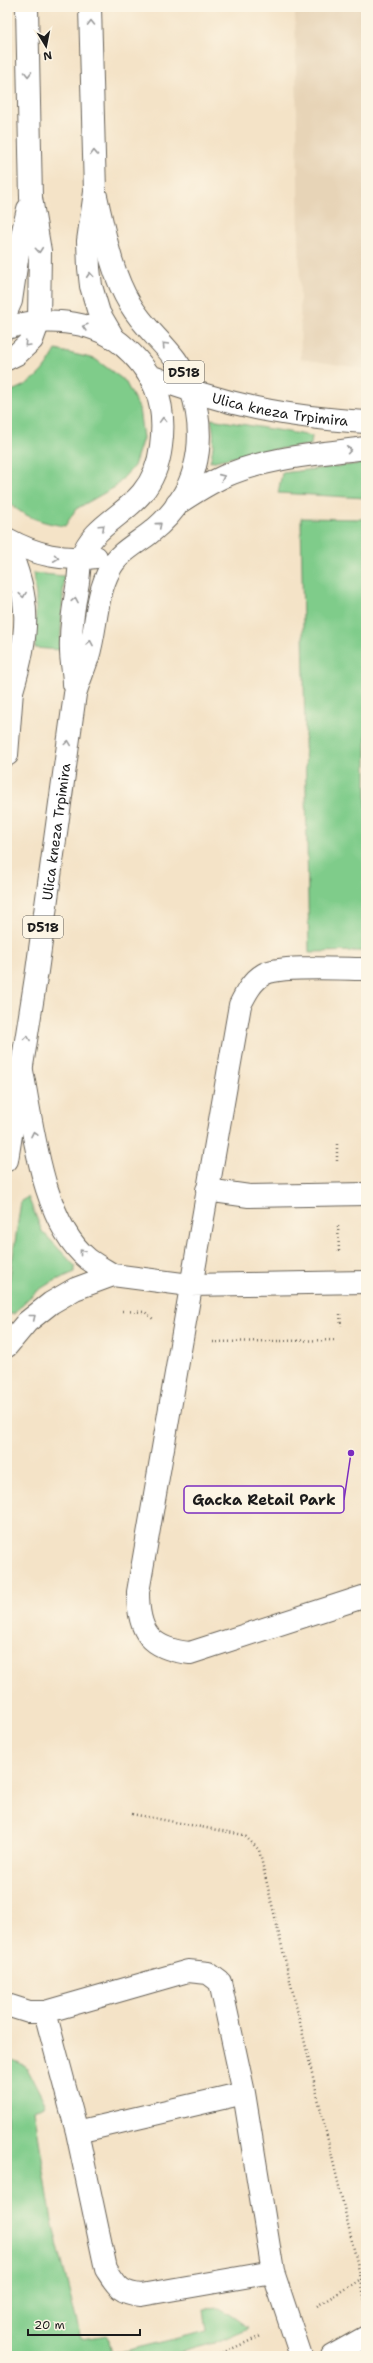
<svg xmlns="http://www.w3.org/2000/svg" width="373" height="2363" font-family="'Shantell Sans',sans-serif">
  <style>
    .built { fill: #e7d4b7 }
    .green { fill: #7fcc8a; stroke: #4e7453 }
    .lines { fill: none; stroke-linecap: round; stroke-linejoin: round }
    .service-casing { stroke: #686258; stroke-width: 24 }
    .minor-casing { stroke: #686258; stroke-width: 24 }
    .tertiary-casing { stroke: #686258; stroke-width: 24 }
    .primary-casing { stroke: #686258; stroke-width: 24 }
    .path { stroke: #686258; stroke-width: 2.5; stroke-dasharray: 1 3; stroke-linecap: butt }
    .service { stroke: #fff; stroke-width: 22 }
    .minor { stroke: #fff; stroke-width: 22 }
    .tertiary { stroke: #fff; stroke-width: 22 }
    .primary { stroke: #fff; stroke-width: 22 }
    .oneway { stroke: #999 }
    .labels { text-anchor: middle; stroke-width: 3.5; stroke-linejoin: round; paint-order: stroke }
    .shield { fill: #fcf5e5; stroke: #5f5d58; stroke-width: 1 }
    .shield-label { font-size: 13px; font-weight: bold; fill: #1c1c1c }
    .street-label { font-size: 14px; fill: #1c1c1c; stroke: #fcf5e5 }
    .leader { fill: none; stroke: #7b2cbf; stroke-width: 1.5 }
    .callout-dot { fill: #7b2cbf; stroke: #fcf5e5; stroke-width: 1.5 }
    .callout { fill: #fcf5e5; stroke: #7b2cbf; stroke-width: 1.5 }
    .callout-label { font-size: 15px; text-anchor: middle; font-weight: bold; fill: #1c1c1c }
  </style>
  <rect width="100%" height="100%" fill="#fcf5e5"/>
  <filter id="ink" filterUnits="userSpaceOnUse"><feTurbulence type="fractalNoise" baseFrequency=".025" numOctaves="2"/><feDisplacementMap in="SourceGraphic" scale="8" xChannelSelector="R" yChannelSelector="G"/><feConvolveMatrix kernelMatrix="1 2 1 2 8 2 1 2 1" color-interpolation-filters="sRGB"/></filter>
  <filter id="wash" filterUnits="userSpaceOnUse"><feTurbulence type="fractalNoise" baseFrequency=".012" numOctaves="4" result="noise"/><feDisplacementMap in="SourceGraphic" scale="16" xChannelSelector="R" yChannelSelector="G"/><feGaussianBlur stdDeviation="0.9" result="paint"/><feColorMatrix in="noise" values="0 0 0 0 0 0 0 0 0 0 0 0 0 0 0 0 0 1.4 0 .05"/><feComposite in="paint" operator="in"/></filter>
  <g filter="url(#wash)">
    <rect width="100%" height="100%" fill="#f4e3c7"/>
    <path class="built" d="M295 7H366V369L301 359Z"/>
    <path class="green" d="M56 350 95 359 125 381 139 408 143 438 134 466 115 487 76 509 65 526C43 523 23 517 7 501V393C34 382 42 375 56 350Z
      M211 419 312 436 311 445 263 451 210 462C214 446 215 435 211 419Z
      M366 463V498L278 493 282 473Z
      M301 518 366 519V951L309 952Z
      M33 573 64 576 60 650 35 648 36 596Z
      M28 1197 42 1231 75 1266V1272C46 1284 34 1290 14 1314H7V1297L21 1201Z
      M7 2057 26 2066 46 2105 34 2109 52 2221 81 2339 108 2335 112 2354 207 2331 204 2309 220 2308 249 2328 214 2343 168 2356H7Z"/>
  </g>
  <g filter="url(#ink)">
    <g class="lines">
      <defs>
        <path id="service" d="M366 969C345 969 280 965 264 974 252 981 246 993 240 1005L138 1592C138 1632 150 1649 190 1653L366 1596
          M22 1071C33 1126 42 1222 88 1259 96 1265 105 1270 113 1275
          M207 1190 249 1196 366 1194
          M7 1346 27 1322 51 1303 75 1289 113 1275 190 1285 366 1282
          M7 2005 29 2012H45L188 1971 208 1973 220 1982 244 2093 273 2272 301 2356
          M45 2012 77 2132 106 2269C117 2286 120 2293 141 2295L273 2272
          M77 2132 244 2093"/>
        <g id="minor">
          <path id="s1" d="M150 376C225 405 285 417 366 422"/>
          <path d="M177 504C192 494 207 484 225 476 268 457 319 454 366 448"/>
        </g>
        <path id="tertiary" d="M332 2356 366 2337"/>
        <g id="primary">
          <path d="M90 7 95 192 88 241 89 268 91 286 99 313 113 337"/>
          <path d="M7 310 11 301 18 253 28 209"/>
          <path d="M7 328C42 317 90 319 120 343 154 371 167 402 161 446 159 463 153 480 142 493 122 517 92 527 81 558 79 566 79 575 78 582 74 605 70 628 71 651 71 662 74 673 74 684"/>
          <path d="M7 359 17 354 32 340 39 321 40 251 31 198 27 7"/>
          <path d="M7 539C36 555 63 561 96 557"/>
          <path d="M7 545C32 599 29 635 12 691"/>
          <path d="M7 652 12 691 7 755"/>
          <path id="s2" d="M7 1160 37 971 75 694C79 681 84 669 88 657 97 628 95 597 110 569 118 553 136 544 150 533 196 497 209 444 191 389 176 348 150 338 130 304 110 271 104 229 95 192"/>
        </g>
      </defs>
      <use href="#service" class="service-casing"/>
      <use href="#minor" class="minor-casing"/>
      <use href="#tertiary" class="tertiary-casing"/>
      <use href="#primary" class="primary-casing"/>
      <path class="path" d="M337 1144V1163
        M338 1226 339 1251
        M122 1311 145 1312 153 1319
        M340 1314 341 1326
        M213 1342 337 1340
        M132 1814 244 1835 259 1850 361 2279 366 2308
        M317 2306 366 2276
        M215 2356 261 2336"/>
      <use href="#service" class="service"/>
      <use href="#minor" class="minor"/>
      <use href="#tertiary" class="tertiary"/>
      <use href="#primary" class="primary"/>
    </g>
    <defs><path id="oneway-chevron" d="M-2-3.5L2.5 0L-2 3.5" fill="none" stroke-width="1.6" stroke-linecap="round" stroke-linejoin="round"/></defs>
    <g class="oneway">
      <use href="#oneway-chevron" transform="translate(91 23) rotate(-91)"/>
      <use href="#oneway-chevron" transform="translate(28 74) rotate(89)"/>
      <use href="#oneway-chevron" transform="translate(94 153) rotate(-92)"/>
      <use href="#oneway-chevron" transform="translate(39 250) rotate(85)"/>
      <use href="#oneway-chevron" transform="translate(90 275) rotate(-94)"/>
      <use href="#oneway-chevron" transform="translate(85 327) rotate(-163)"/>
      <use href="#oneway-chevron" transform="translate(27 344) rotate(134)"/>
      <use href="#oneway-chevron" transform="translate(165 345) rotate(-134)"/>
      <use href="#oneway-chevron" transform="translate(163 420) rotate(-92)"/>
      <use href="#oneway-chevron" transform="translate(349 450) rotate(-8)"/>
      <use href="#oneway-chevron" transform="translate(222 477) rotate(-24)"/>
      <use href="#oneway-chevron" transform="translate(159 525) rotate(-40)"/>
      <use href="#oneway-chevron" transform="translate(102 527) rotate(-43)"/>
      <use href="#oneway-chevron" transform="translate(56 558) rotate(8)"/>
      <use href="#oneway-chevron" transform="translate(23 595) rotate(81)"/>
      <use href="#oneway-chevron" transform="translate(75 600) rotate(-80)"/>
      <use href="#oneway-chevron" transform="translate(90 643) rotate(-80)"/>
      <use href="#oneway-chevron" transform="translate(68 743) rotate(-82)"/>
      <use href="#oneway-chevron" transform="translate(27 1038) rotate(-81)"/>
      <use href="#oneway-chevron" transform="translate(34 1134) rotate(-102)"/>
      <use href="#oneway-chevron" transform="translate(82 1252) rotate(-129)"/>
      <use href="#oneway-chevron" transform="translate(33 1317) rotate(-39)"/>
    </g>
  </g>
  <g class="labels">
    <g class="shield">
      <rect x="164" y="361" width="40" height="22" rx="3"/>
      <rect x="23" y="916" width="40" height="22" rx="3"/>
    </g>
    <g class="shield-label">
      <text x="184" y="377">D518</text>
      <text x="43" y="932">D518</text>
    </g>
    <g class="street-label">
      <text dy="5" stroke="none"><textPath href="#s1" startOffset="135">Ulica kneza Trpimira</textPath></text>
      <text dy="5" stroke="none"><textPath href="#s2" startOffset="332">Ulica kneza Trpimira</textPath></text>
    </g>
  </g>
  <path class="leader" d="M351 1453L344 1500"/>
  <circle class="callout-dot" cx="351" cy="1453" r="4"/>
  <rect class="callout" x="184" y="1486" width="160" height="27" rx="4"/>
  <g class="callout-label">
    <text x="264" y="1505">Gacka Retail Park</text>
  </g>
  <rect width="373" height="2363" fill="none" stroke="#fcf5e5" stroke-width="24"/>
  <g transform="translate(46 46) rotate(170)" stroke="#fcf5e5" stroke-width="3" paint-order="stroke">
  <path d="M0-3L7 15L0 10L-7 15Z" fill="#1c1c1c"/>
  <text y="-6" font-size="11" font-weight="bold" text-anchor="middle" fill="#1c1c1c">N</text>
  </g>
  <path d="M28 2329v6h112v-6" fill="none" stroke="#1c1c1c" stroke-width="2"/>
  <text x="34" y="2329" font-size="12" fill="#1c1c1c" stroke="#fcf5e5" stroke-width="3" paint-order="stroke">20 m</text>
</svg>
